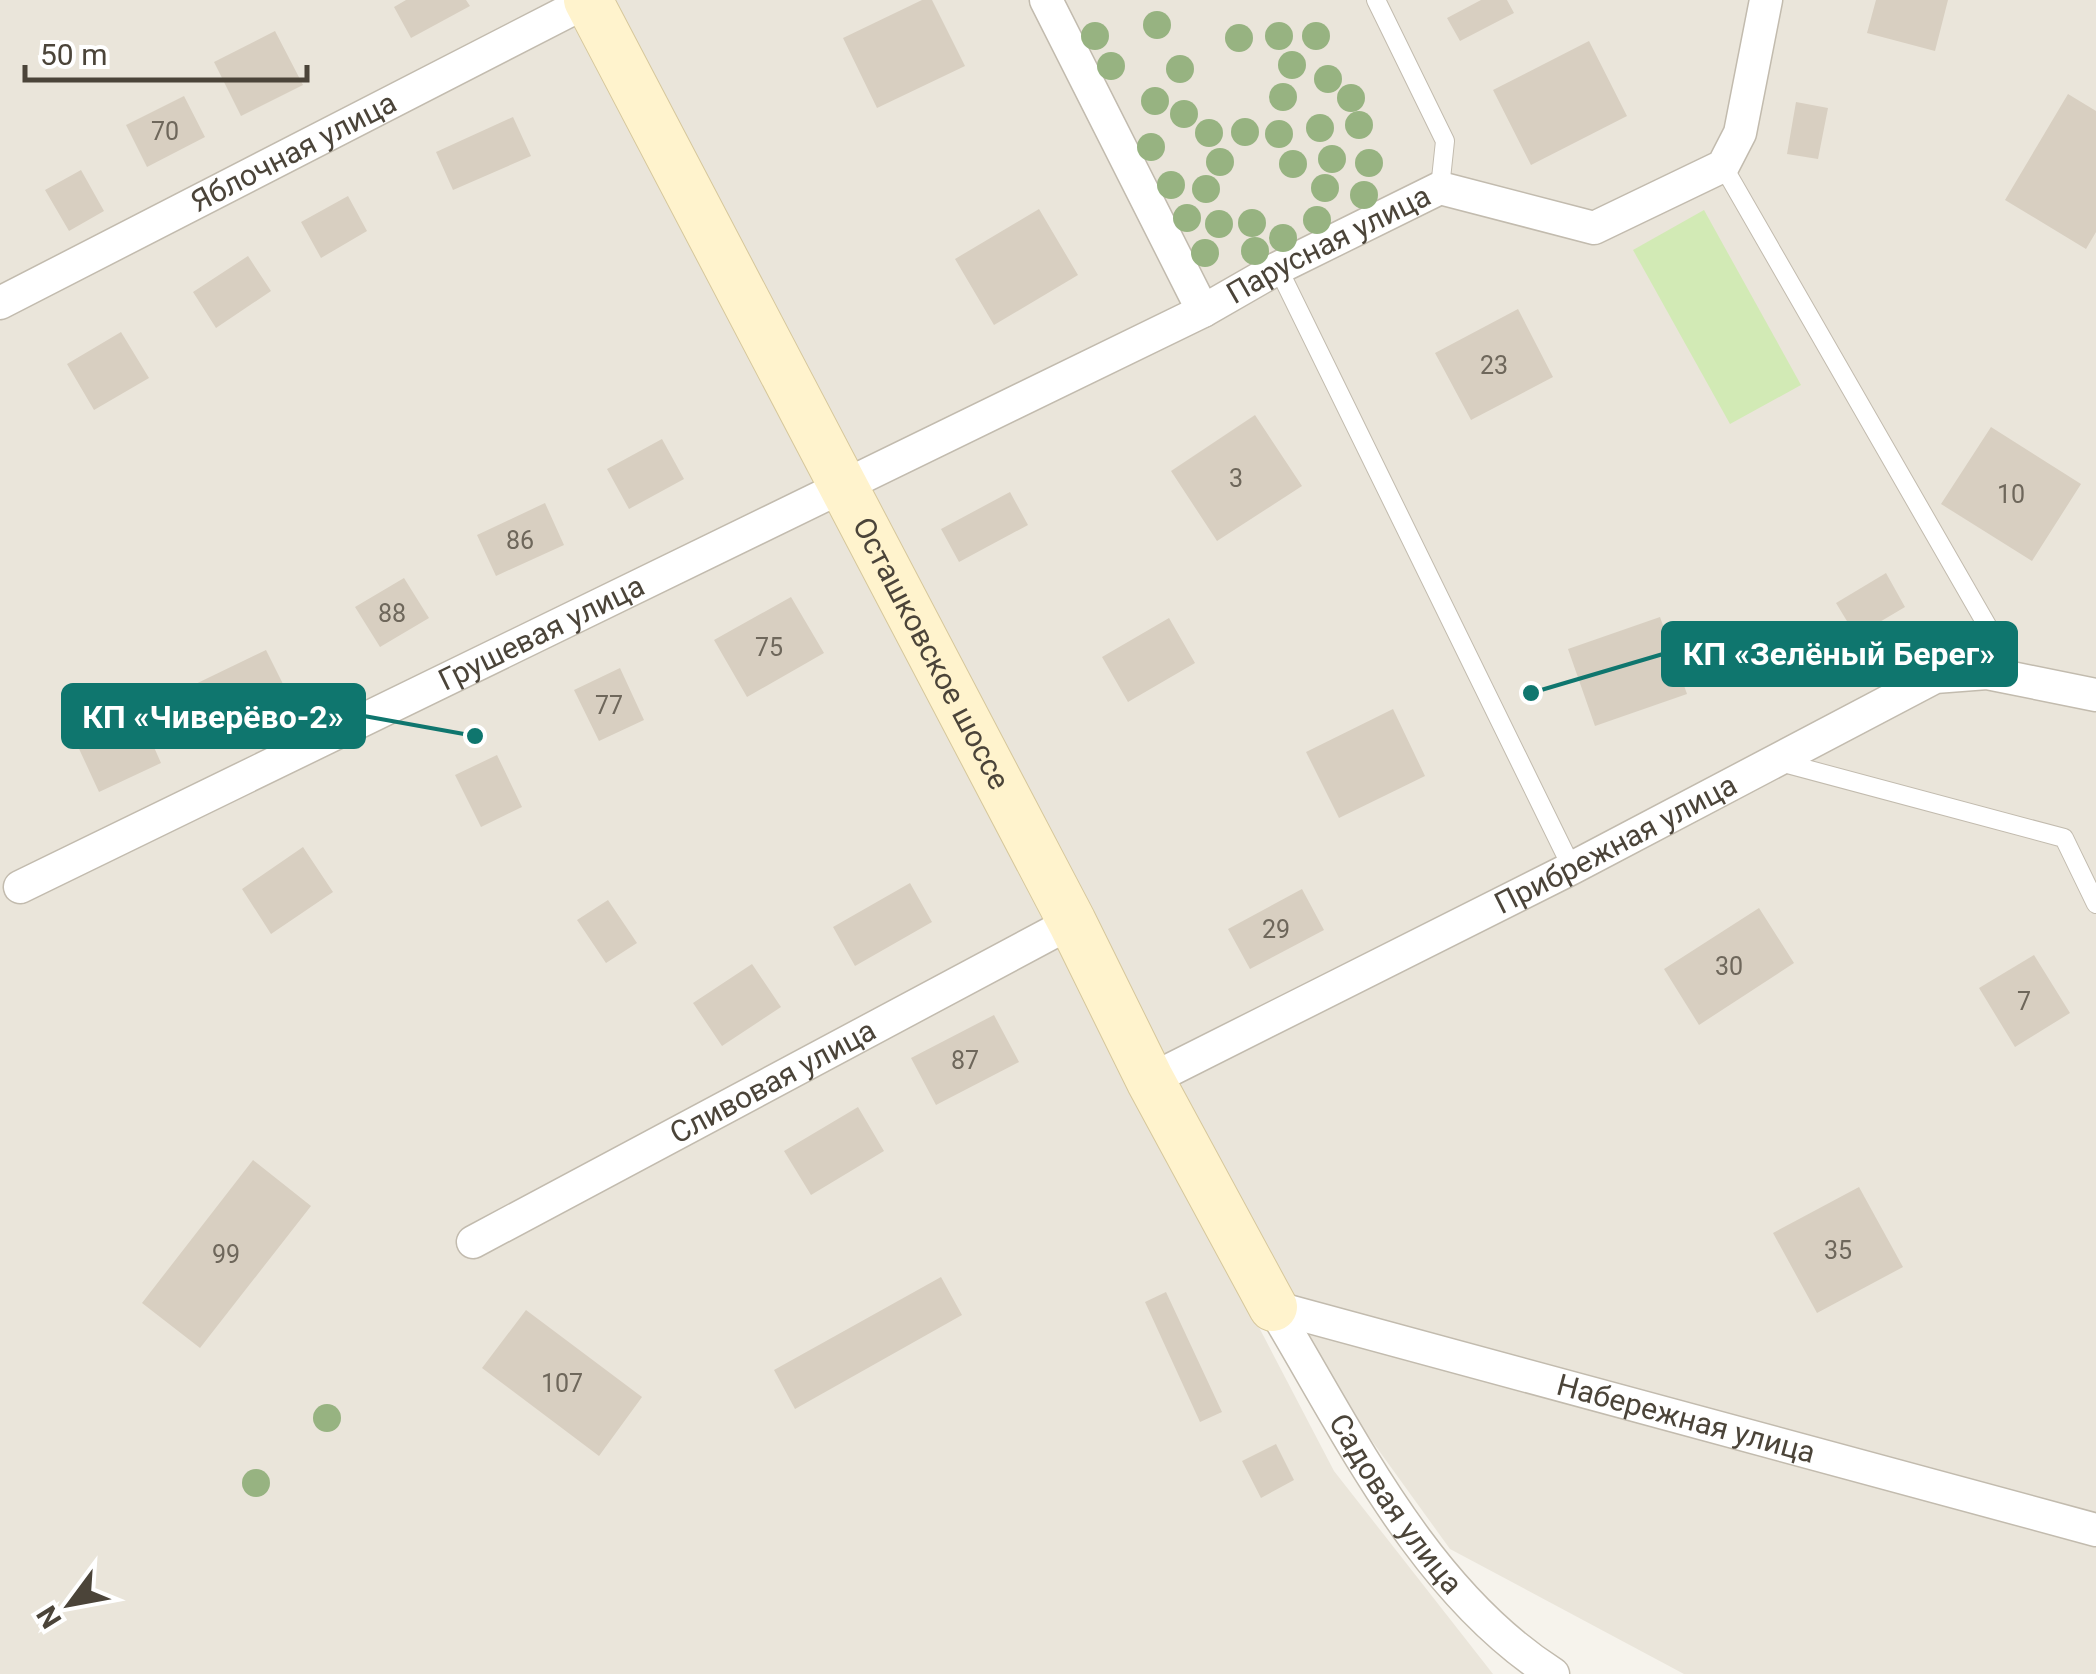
<svg xmlns="http://www.w3.org/2000/svg" width="2096" height="1674" font-family="Roboto,sans-serif">
  <style>
    .residential { fill: #eae5da }
    .green { fill: #d2eab5 }
    .building { fill: #d8cfc1 }
    .lines { fill: none; stroke-linecap: round; stroke-linejoin: round }
    .lane-casing { stroke: #c2bbae; stroke-width: 20 }
    .street-casing { stroke: #c2bbae; stroke-width: 35 }
    .secondary-casing { stroke: #d6c79b; stroke-width: 50 }
    .lane { stroke: #fff; stroke-width: 18 }
    .street { stroke: #fff; stroke-width: 32 }
    .secondary { stroke: #fff3cd; stroke-width: 48 }
    .tree { fill: #97b381 }
    .labels { text-anchor: middle; stroke-width: 10; stroke-linejoin: round; paint-order: stroke }
    .number-label { font-size: 25px; fill: #6e675b }
    .street-label { font-size: 30px; fill: #4b4439; stroke: #fff }
    .leader { fill: none; stroke: #0f766e; stroke-width: 4 }
    .callout-dot { fill: #0f766e; stroke: #fff; stroke-width: 4 }
    .callout { fill: #0f766e; stroke: #0f766e; stroke-width: 4 }
    .callout-label { font-size: 32px; text-anchor: middle; font-weight: bold; fill: #fff }
  </style>
  <rect width="100%" height="100%" fill="#f6f3ec"/>
  <path class="residential" d="M0 0H566L1334 1471 1493 1674H0Z
    M600 0H2096V1674H1684L1450 1549 1333 1387Z"/>
  <path class="green" d="M1704 210 1801 385 1730 424 1633 250Z"/>
  <path class="building" d="M406 0H466L470 6 411 38 394 7Z
    M922 0H932L965 66 877 108 843 38Z
    M1481 0H1507L1514 13 1460 41 1447 18Z
    M1876 0H1948L1935 51 1867 33Z
    M275 31 303 85 241 116 214 62Z
    M1589 41 1627 116 1531 165 1493 90Z
    M2068 94 2096 111V232L2086 249 2005 200Z
    M184 96 205 137 147 167 126 125Z
    M1796 102 1828 108 1818 159 1787 154Z
    M513 117 531 156 453 190 436 152Z
    M81 170 104 211 69 231 45 190Z
    M348 196 367 231 321 258 301 222Z
    M1039 209 1078 275 994 325 955 259Z
    M248 256 271 291 216 328 193 292Z
    M1518 309 1553 377 1471 420 1435 353Z
    M121 332 149 378 94 410 67 364Z
    M1255 415 1302 486 1217 541 1171 471Z
    M1991 427 2081 484 2032 561 1941 504Z
    M662 439 684 479 629 509 607 469Z
    M1010 492 1028 525 959 562 941 529Z
    M545 503 564 545 496 576 477 535Z
    M1886 573 1905 607 1856 636 1836 603Z
    M404 578 429 618 380 647 355 607Z
    M791 597 824 653 747 697 714 640Z
    M1660 617 1687 694 1595 726 1568 649Z
    M1169 618 1195 663 1128 702 1102 657Z
    M266 650 287 692 202 734 181 691Z
    M620 668 644 720 599 741 574 690Z
    M137 709 161 763 99 792 74 738Z
    M1393 709 1425 776 1339 818 1306 752Z
    M497 755 522 807 481 827 455 775Z
    M303 847 333 892 271 934 242 889Z
    M910 883 932 922 855 966 833 927Z
    M1302 889 1324 930 1250 969 1228 929Z
    M608 900 637 943 606 963 577 920Z
    M1759 908 1794 963 1699 1025 1664 969Z
    M2034 955 2070 1013 2015 1047 1979 988Z
    M752 964 781 1007 722 1046 693 1003Z
    M994 1015 1019 1062 936 1105 911 1058Z
    M858 1107 884 1151 811 1195 784 1151Z
    M253 1160 311 1206 200 1348 142 1303Z
    M1859 1187 1903 1267 1817 1313 1773 1233Z
    M941 1277 962 1315 795 1409 774 1370Z
    M1166 1292 1222 1412 1200 1422 1145 1302Z
    M526 1310 642 1397 599 1456 482 1368Z
    M1276 1444 1294 1480 1261 1498 1242 1461Z"/>
  <g class="lines">
    <defs>
      <path id="lane" d="M1376 0 1445 141 1440 188
        M1723 166 1996 641 1987 673
        M1278 268 1572 868
        M1776 761 2064 838 2096 904"/>
      <g id="street">
        <path d="M1046 0 1203 311"/>
        <path id="s1" d="M0 303 588 1"/>
        <path id="s2" d="M20 887 1203 311 1278 268 1440 188 1594 228 1723 166 1740 133 1766 0"/>
        <path id="s3" d="M1150 1080 1572 868 1935 677 1987 673 2096 695"/>
        <path id="s4" d="M473 1242 1072 922"/>
        <path id="s5" d="M1273 1307 2096 1530"/>
        <path id="s6" d="M1273 1307C1350 1435 1423 1591 1553 1674"/>
      </g>
      <g id="secondary">
        <path id="s7" d="M588 0 1072 922 1150 1080 1273 1307"/>
      </g>
    </defs>
    <use href="#lane" class="lane-casing"/>
    <use href="#street" class="street-casing"/>
    <use href="#secondary" class="secondary-casing"/>
    <use href="#lane" class="lane"/>
    <use href="#street" class="street"/>
    <use href="#secondary" class="secondary"/>
  </g>
  <g class="tree">
    <circle cx="1157" cy="25" r="14"/>
    <circle cx="1095" cy="36" r="14"/>
    <circle cx="1279" cy="36" r="14"/>
    <circle cx="1316" cy="36" r="14"/>
    <circle cx="1239" cy="38" r="14"/>
    <circle cx="1292" cy="65" r="14"/>
    <circle cx="1111" cy="66" r="14"/>
    <circle cx="1180" cy="69" r="14"/>
    <circle cx="1328" cy="79" r="14"/>
    <circle cx="1283" cy="97" r="14"/>
    <circle cx="1351" cy="98" r="14"/>
    <circle cx="1155" cy="101" r="14"/>
    <circle cx="1184" cy="114" r="14"/>
    <circle cx="1359" cy="125" r="14"/>
    <circle cx="1320" cy="128" r="14"/>
    <circle cx="1245" cy="132" r="14"/>
    <circle cx="1209" cy="133" r="14"/>
    <circle cx="1279" cy="134" r="14"/>
    <circle cx="1151" cy="147" r="14"/>
    <circle cx="1332" cy="159" r="14"/>
    <circle cx="1220" cy="162" r="14"/>
    <circle cx="1369" cy="163" r="14"/>
    <circle cx="1293" cy="164" r="14"/>
    <circle cx="1171" cy="185" r="14"/>
    <circle cx="1325" cy="188" r="14"/>
    <circle cx="1206" cy="189" r="14"/>
    <circle cx="1364" cy="195" r="14"/>
    <circle cx="1187" cy="218" r="14"/>
    <circle cx="1317" cy="220" r="14"/>
    <circle cx="1252" cy="223" r="14"/>
    <circle cx="1219" cy="224" r="14"/>
    <circle cx="1283" cy="238" r="14"/>
    <circle cx="1255" cy="251" r="14"/>
    <circle cx="1205" cy="253" r="14"/>
    <circle cx="327" cy="1418" r="14"/>
    <circle cx="256" cy="1483" r="14"/>
  </g>
  <g class="labels">
    <g class="number-label">
      <text x="165" y="140">70</text>
      <text x="1494" y="374">23</text>
      <text x="1236" y="487">3</text>
      <text x="2011" y="503">10</text>
      <text x="520" y="549">86</text>
      <text x="392" y="622">88</text>
      <text x="769" y="656">75</text>
      <text x="609" y="714">77</text>
      <text x="1276" y="938">29</text>
      <text x="1729" y="975">30</text>
      <text x="2024" y="1010">7</text>
      <text x="965" y="1069">87</text>
      <text x="1838" y="1259">35</text>
      <text x="226" y="1263">99</text>
      <text x="562" y="1392">107</text>
    </g>
    <g class="street-label">
      <text dy="10" stroke="none"><textPath href="#s1" startOffset="330">Яблочная улица</textPath></text>
      <text dy="10" stroke="none"><textPath href="#s2" startOffset="1458">Парусная улица</textPath></text>
      <text dy="10" stroke="none"><textPath href="#s2" startOffset="580">Грушевая улица</textPath></text>
      <text dy="10" stroke="none"><textPath href="#s7" startOffset="738">Осташковское шоссе</textPath></text>
      <text dy="10" stroke="none"><textPath href="#s3" startOffset="522">Прибрежная улица</textPath></text>
      <text dy="10" stroke="none"><textPath href="#s4" startOffset="340">Сливовая улица</textPath></text>
      <text dy="10" stroke="none"><textPath href="#s5" startOffset="428">Набережная улица</textPath></text>
      <text dy="10" stroke="none"><textPath href="#s6" startOffset="232">Садовая улица</textPath></text>
    </g>
  </g>
  <path class="leader" d="M1531 693L1663 654M475 736L364 716"/>
  <g class="callout-dot">
    <circle cx="1531" cy="693" r="10"/>
    <circle cx="475" cy="736" r="10"/>
  </g>
  <g class="callout">
    <rect x="1663" y="623" width="353" height="62" rx="10"/>
    <rect x="63" y="685" width="301" height="62" rx="10"/>
  </g>
  <g class="callout-label">
    <text x="1839" y="665">КП «Зелёный Берег»</text>
    <text x="213" y="728">КП «Чивeрёво-2»</text>
  </g>
  <g transform="translate(70 1604) rotate(238)" stroke="#ffffff" stroke-width="8" paint-order="stroke">
  <path d="M0-8L18 38L0 25L-18 38Z" fill="#4b4439"/>
  <text y="-15" font-size="28" font-weight="bold" text-anchor="middle" fill="#4b4439">N</text>
  </g>
  <path d="M25 65v15h282v-15" fill="none" stroke="#4b4439" stroke-width="5"/>
  <text x="40" y="65" font-size="30" fill="#4b4439" stroke="#ffffff" stroke-width="8" paint-order="stroke">50 m</text>
</svg>
